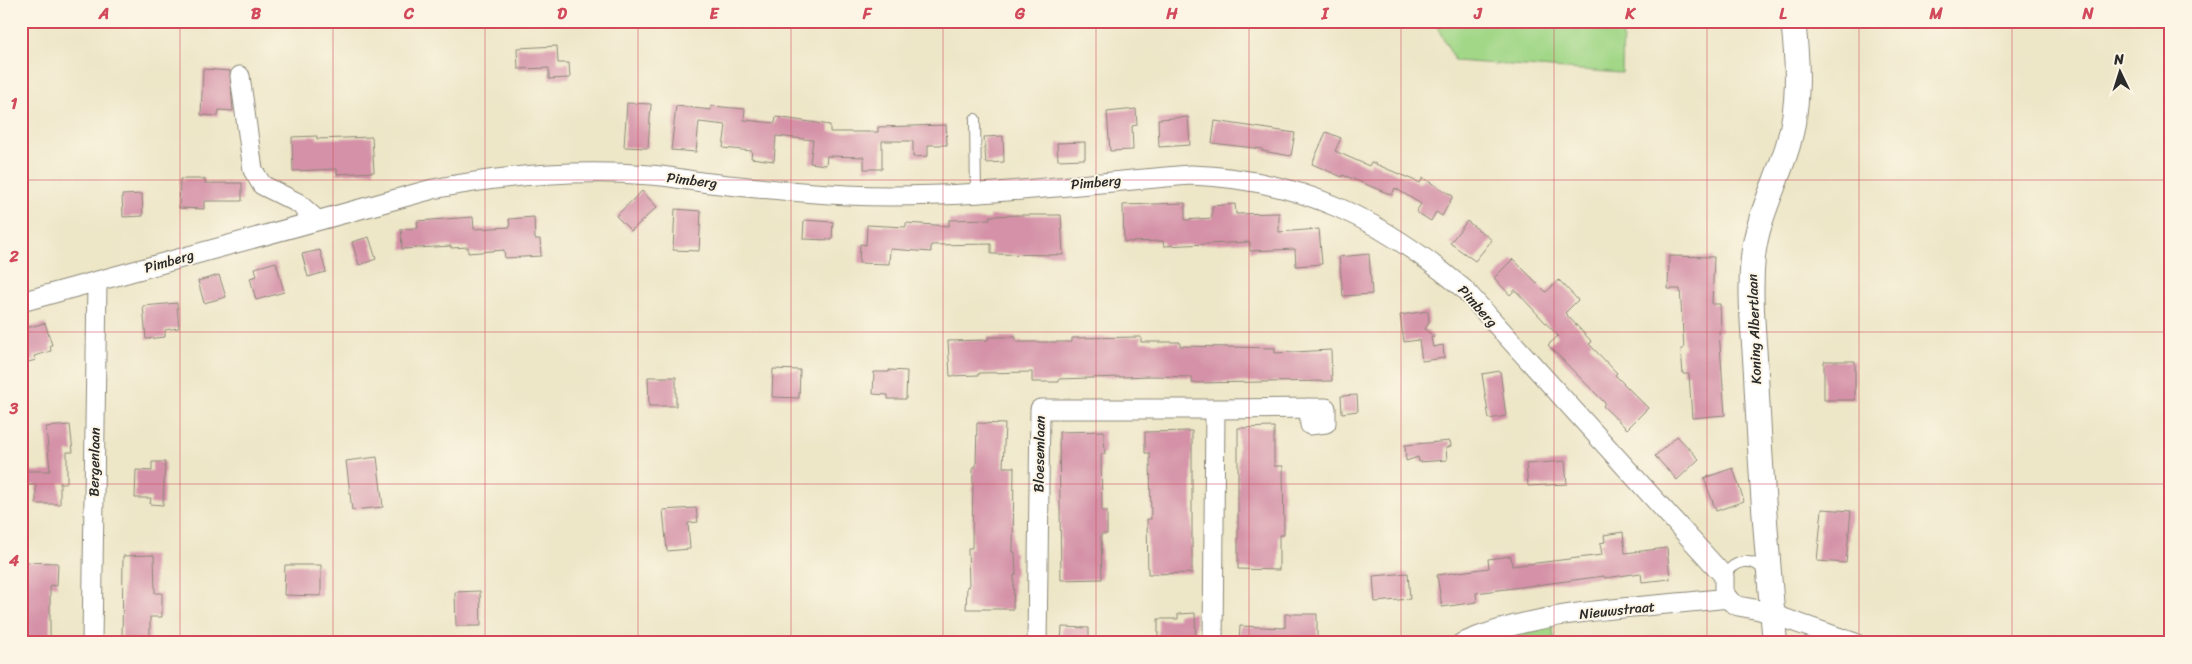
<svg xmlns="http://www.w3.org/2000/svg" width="2192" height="664" font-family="Sriracha,sans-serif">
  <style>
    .green { fill: #a1d787; stroke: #668159 }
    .building { fill: #d491a7 }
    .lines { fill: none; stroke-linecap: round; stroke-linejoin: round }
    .service-casing { stroke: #8c8879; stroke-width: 12 }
    .minor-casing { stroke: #8c8879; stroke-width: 21 }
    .tertiary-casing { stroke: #8c8879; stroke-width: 26 }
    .service { stroke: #fff; stroke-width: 10 }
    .minor { stroke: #fff; stroke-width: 19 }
    .tertiary { stroke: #fff; stroke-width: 24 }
    .grid { fill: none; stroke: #d1495b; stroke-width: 1; stroke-opacity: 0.55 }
    .labels { text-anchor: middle; stroke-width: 4; stroke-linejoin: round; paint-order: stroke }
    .street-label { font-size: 14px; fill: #2b2b2b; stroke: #fcf5e5 }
    .neatline { fill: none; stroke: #d1495b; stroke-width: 2 }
    .grid-label { font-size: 16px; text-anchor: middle; font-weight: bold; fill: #d1495b }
  </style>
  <rect width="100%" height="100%" fill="#fcf5e5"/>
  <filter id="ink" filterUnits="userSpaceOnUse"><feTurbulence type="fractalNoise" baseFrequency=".02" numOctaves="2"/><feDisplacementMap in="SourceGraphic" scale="10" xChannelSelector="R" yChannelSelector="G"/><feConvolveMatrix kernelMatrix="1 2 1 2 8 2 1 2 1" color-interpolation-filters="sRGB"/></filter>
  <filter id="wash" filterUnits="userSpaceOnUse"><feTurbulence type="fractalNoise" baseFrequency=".0096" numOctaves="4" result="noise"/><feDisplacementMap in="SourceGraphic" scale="20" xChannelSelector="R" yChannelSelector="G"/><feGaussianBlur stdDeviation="1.12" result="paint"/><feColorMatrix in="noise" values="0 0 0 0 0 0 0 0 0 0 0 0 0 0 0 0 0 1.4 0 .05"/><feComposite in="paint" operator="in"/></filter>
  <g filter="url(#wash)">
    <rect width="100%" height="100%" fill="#ede6c7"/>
    <path class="green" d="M1434 21H1623L1622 73 1455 61Z
      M1552 624 1555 643H1516L1519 632Z"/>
    <g id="blocks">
      <path class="building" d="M557 46 558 63H569L570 78 549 79V68L518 69 517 48Z
        M203 69 230 71 233 111 219 110 218 116 201 115Z
        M627 103 651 104 648 148 624 147Z
        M676 106 711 110V106L745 109 744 120 775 123 776 117 790 119 830 125V132H878V127L946 125 947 145H928V156L913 157V141H882V169H864V157L827 156 826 165 810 163 813 140 776 136 774 161 751 158 752 151 723 148 726 125 699 122 696 152 671 150Z
        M1136 109 1137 125 1132 126 1133 150 1110 151 1107 112Z
        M1188 117 1190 145 1159 147 1158 119Z
        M1215 121 1295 133 1291 156 1262 151V149L1212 143Z
        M1326 132 1341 138 1335 151 1369 166 1371 162 1420 183 1423 178 1453 196 1442 216 1436 212 1431 221 1416 212 1421 204 1395 188 1392 195 1343 175 1342 177 1312 164Z
        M317 136V139L372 137 374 172 337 174V169L293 171 292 137Z
        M1003 136 1004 162 986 163 984 137Z
        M1085 142V159L1058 160 1057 143Z
        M180 179H205V183H242V201H204V209L179 208Z
        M642 191 657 207 631 231 616 216Z
        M142 194 143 216 123 217 122 195Z
        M1185 203V220L1212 218V206L1235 204 1236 214 1279 213V232L1319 229 1322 264 1296 266 1295 249 1250 251V242L1164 246 1163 241 1124 242 1123 205Z
        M675 209 701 211 699 251 673 250Z
        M1020 215H1061L1063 255 991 254V244L931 245V252L890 249 889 264 859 263 860 244 866 245 867 225 906 227V223L949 226V220L990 219V216Z
        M473 217 474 229 510 227 509 219 534 217 535 239H540L541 256 505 258 504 250 468 253V247L451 248V246L402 249 401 229 418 228 417 221Z
        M804 220 833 222 832 240 803 239Z
        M1467 221 1492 240 1475 261 1450 243Z
        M369 237 376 259 359 265 352 242Z
        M320 250 326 272 308 277 302 254Z
        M1369 254 1372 294 1343 296 1339 257Z
        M1669 256 1714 257 1712 304H1720L1721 331H1719L1725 415 1692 418 1689 374H1683L1681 349 1684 348 1680 289H1668Z
        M1513 259 1546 292 1559 280 1578 300 1565 313 1592 342 1589 344 1617 373 1615 375 1648 408 1627 429 1603 406 1605 403 1548 345 1558 336 1515 290 1510 295 1494 278Z
        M276 262 284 292 256 300 250 278 257 276 255 268Z
        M219 275 226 297 204 303 198 281Z
        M177 303 179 328 165 330V337L146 339 143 306Z
        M1428 311 1429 322 1425 329 1434 337 1431 338 1433 347 1443 345 1444 358 1422 361 1419 340 1404 342 1400 315Z
        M25 323 26 328 45 323 52 345H50L51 351 34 356 36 360 21 364V324Z
        M988 337H1016V342H1072V338L1141 337V342H1180V346L1275 348V353L1331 350 1332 381 1192 383V377L1152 376 1059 379V382H1032V372L979 373V375L950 376 948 341 988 340Z
        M1824 361H1855V400H1824Z
        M773 369 800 370 799 398 772 397Z
        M889 370 907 371 906 399H888V395L873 394 874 372H889Z
        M1500 371 1506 416 1489 419 1482 374Z
        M648 377H676V406H649Z
        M1357 395 1358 411 1342 413 1341 396Z
        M977 423 1005 424 1003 467H1014L1013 552H1015L1016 575H1014L1013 609H966L967 586 969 587 968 548H972L973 467H976Z
        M70 425 73 452H67V483H60V504H36V485H25V471H50L46 427Z
        M1274 427V466H1283L1284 535H1279V570L1238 569V428Z
        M1104 431 1105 454H1101L1102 511H1107V534H1101L1102 579 1061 580 1059 432Z
        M1192 431V573L1148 574 1147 519H1151L1150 453H1145V432Z
        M1677 436 1699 459 1677 480 1655 456Z
        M1450 441 1451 446 1446 448 1447 460 1419 462 1418 457 1406 461 1405 445Z
        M377 457 383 507 352 510 346 461Z
        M1565 461 1567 484 1528 486 1526 464Z
        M152 462H165L163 505 150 504 151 498H135L136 470 152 471Z
        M1733 468 1744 501 1716 511 1704 478Z
        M696 508 698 522 688 523 690 549 667 551 663 510Z
        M1822 509 1851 511 1846 563 1817 561Z
        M1623 532 1625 553 1667 548 1670 579 1642 582 1641 573 1605 578 1604 576 1476 593 1477 602 1442 607 1437 575 1489 568 1488 559 1511 556 1512 566 1602 555 1600 543 1605 542 1604 535Z
        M154 555 155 593H162V617H150V643H122L123 556Z
        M21 562 58 563 57 586 50 585V640H23Z
        M285 565H321V596L284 595Z
        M1408 573 1410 599 1375 602 1373 576Z
        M480 591 481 626H456L455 592Z
        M1195 613 1196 643H1158V619H1178V614Z
        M1285 614H1317V643H1239L1240 626 1285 628Z
        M1062 627 1089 628V643H1061Z"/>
    </g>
  </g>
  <g filter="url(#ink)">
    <use href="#blocks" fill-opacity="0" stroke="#8c8879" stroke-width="1"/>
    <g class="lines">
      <defs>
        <path id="service" d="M975 119 976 194
          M1724 576C1734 560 1752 556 1765 572"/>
        <path id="minor" d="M240 76 253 170 262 185 298 203 317 220
          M21 302 433 189C505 175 576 169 650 175 670 176 690 181 710 183 756 188 802 193 847 195 961 200 1077 184 1191 175 1302 179 1380 219 1464 289L1724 576V593L1731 602 1738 606 1760 610 1855 643
          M1215 409 1326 408V423L1310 425 1309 408
          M92 643 97 282
          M1037 643 1040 409H1215L1213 643
          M1462 643C1545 607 1639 609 1727 598"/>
        <path id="tertiary" d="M1775 643C1767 553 1760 464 1756 374 1754 336 1749 296 1753 257 1757 218 1777 182 1788 145 1800 104 1798 63 1793 21"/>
      </defs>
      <use href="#service" class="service-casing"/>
      <use href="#minor" class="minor-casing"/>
      <use href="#tertiary" class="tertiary-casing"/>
      <use href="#service" class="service"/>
      <use href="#minor" class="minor"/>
      <use href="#tertiary" class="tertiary"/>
    </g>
  </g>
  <path class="grid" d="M180 21V643M333 21V643M485 21V643M638 21V643M791 21V643M943 21V643M1096 21V643M1249 21V643M1401 21V643M1554 21V643M1707 21V643M1859 21V643M2012 21V643M21 180H2171M21 332H2171M21 484H2171"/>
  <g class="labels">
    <g class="street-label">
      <text transform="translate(692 180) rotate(7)" y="5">Pimberg</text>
      <text transform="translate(1096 182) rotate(-5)" y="5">Pimberg</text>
      <text transform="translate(169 261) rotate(-16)" y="5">Pimberg</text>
      <text transform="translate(1478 306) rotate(48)" y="5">Pimberg</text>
      <text transform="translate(1754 329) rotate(-92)" y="5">Koning Albertlaan</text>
      <text transform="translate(1039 454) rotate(-89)" y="5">Bloesemlaan</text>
      <text transform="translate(94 462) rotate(-89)" y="5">Bergenlaan</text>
      <text transform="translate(1617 610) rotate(-6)" y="5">Nieuwstraat</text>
    </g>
  </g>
  <rect width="2192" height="664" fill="none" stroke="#fcf5e5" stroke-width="55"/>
  <g transform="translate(2120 72) rotate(356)" stroke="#fcf5e5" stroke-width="4" paint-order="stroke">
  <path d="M0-4L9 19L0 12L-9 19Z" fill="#2b2b2b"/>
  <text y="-8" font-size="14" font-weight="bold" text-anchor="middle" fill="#2b2b2b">N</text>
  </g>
  <rect x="28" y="28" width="2136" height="608" class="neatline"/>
  <g class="grid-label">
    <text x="104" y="19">A</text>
    <text x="256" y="19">B</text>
    <text x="409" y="19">C</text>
    <text x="562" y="19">D</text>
    <text x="714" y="19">E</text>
    <text x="867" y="19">F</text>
    <text x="1020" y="19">G</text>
    <text x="1172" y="19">H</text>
    <text x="1325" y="19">I</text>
    <text x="1478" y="19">J</text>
    <text x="1630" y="19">K</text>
    <text x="1783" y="19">L</text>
    <text x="1936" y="19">M</text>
    <text x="2088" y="19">N</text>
    <text x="14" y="109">1</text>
    <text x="14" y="262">2</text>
    <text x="14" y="414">3</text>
    <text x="14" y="566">4</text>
  </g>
</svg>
